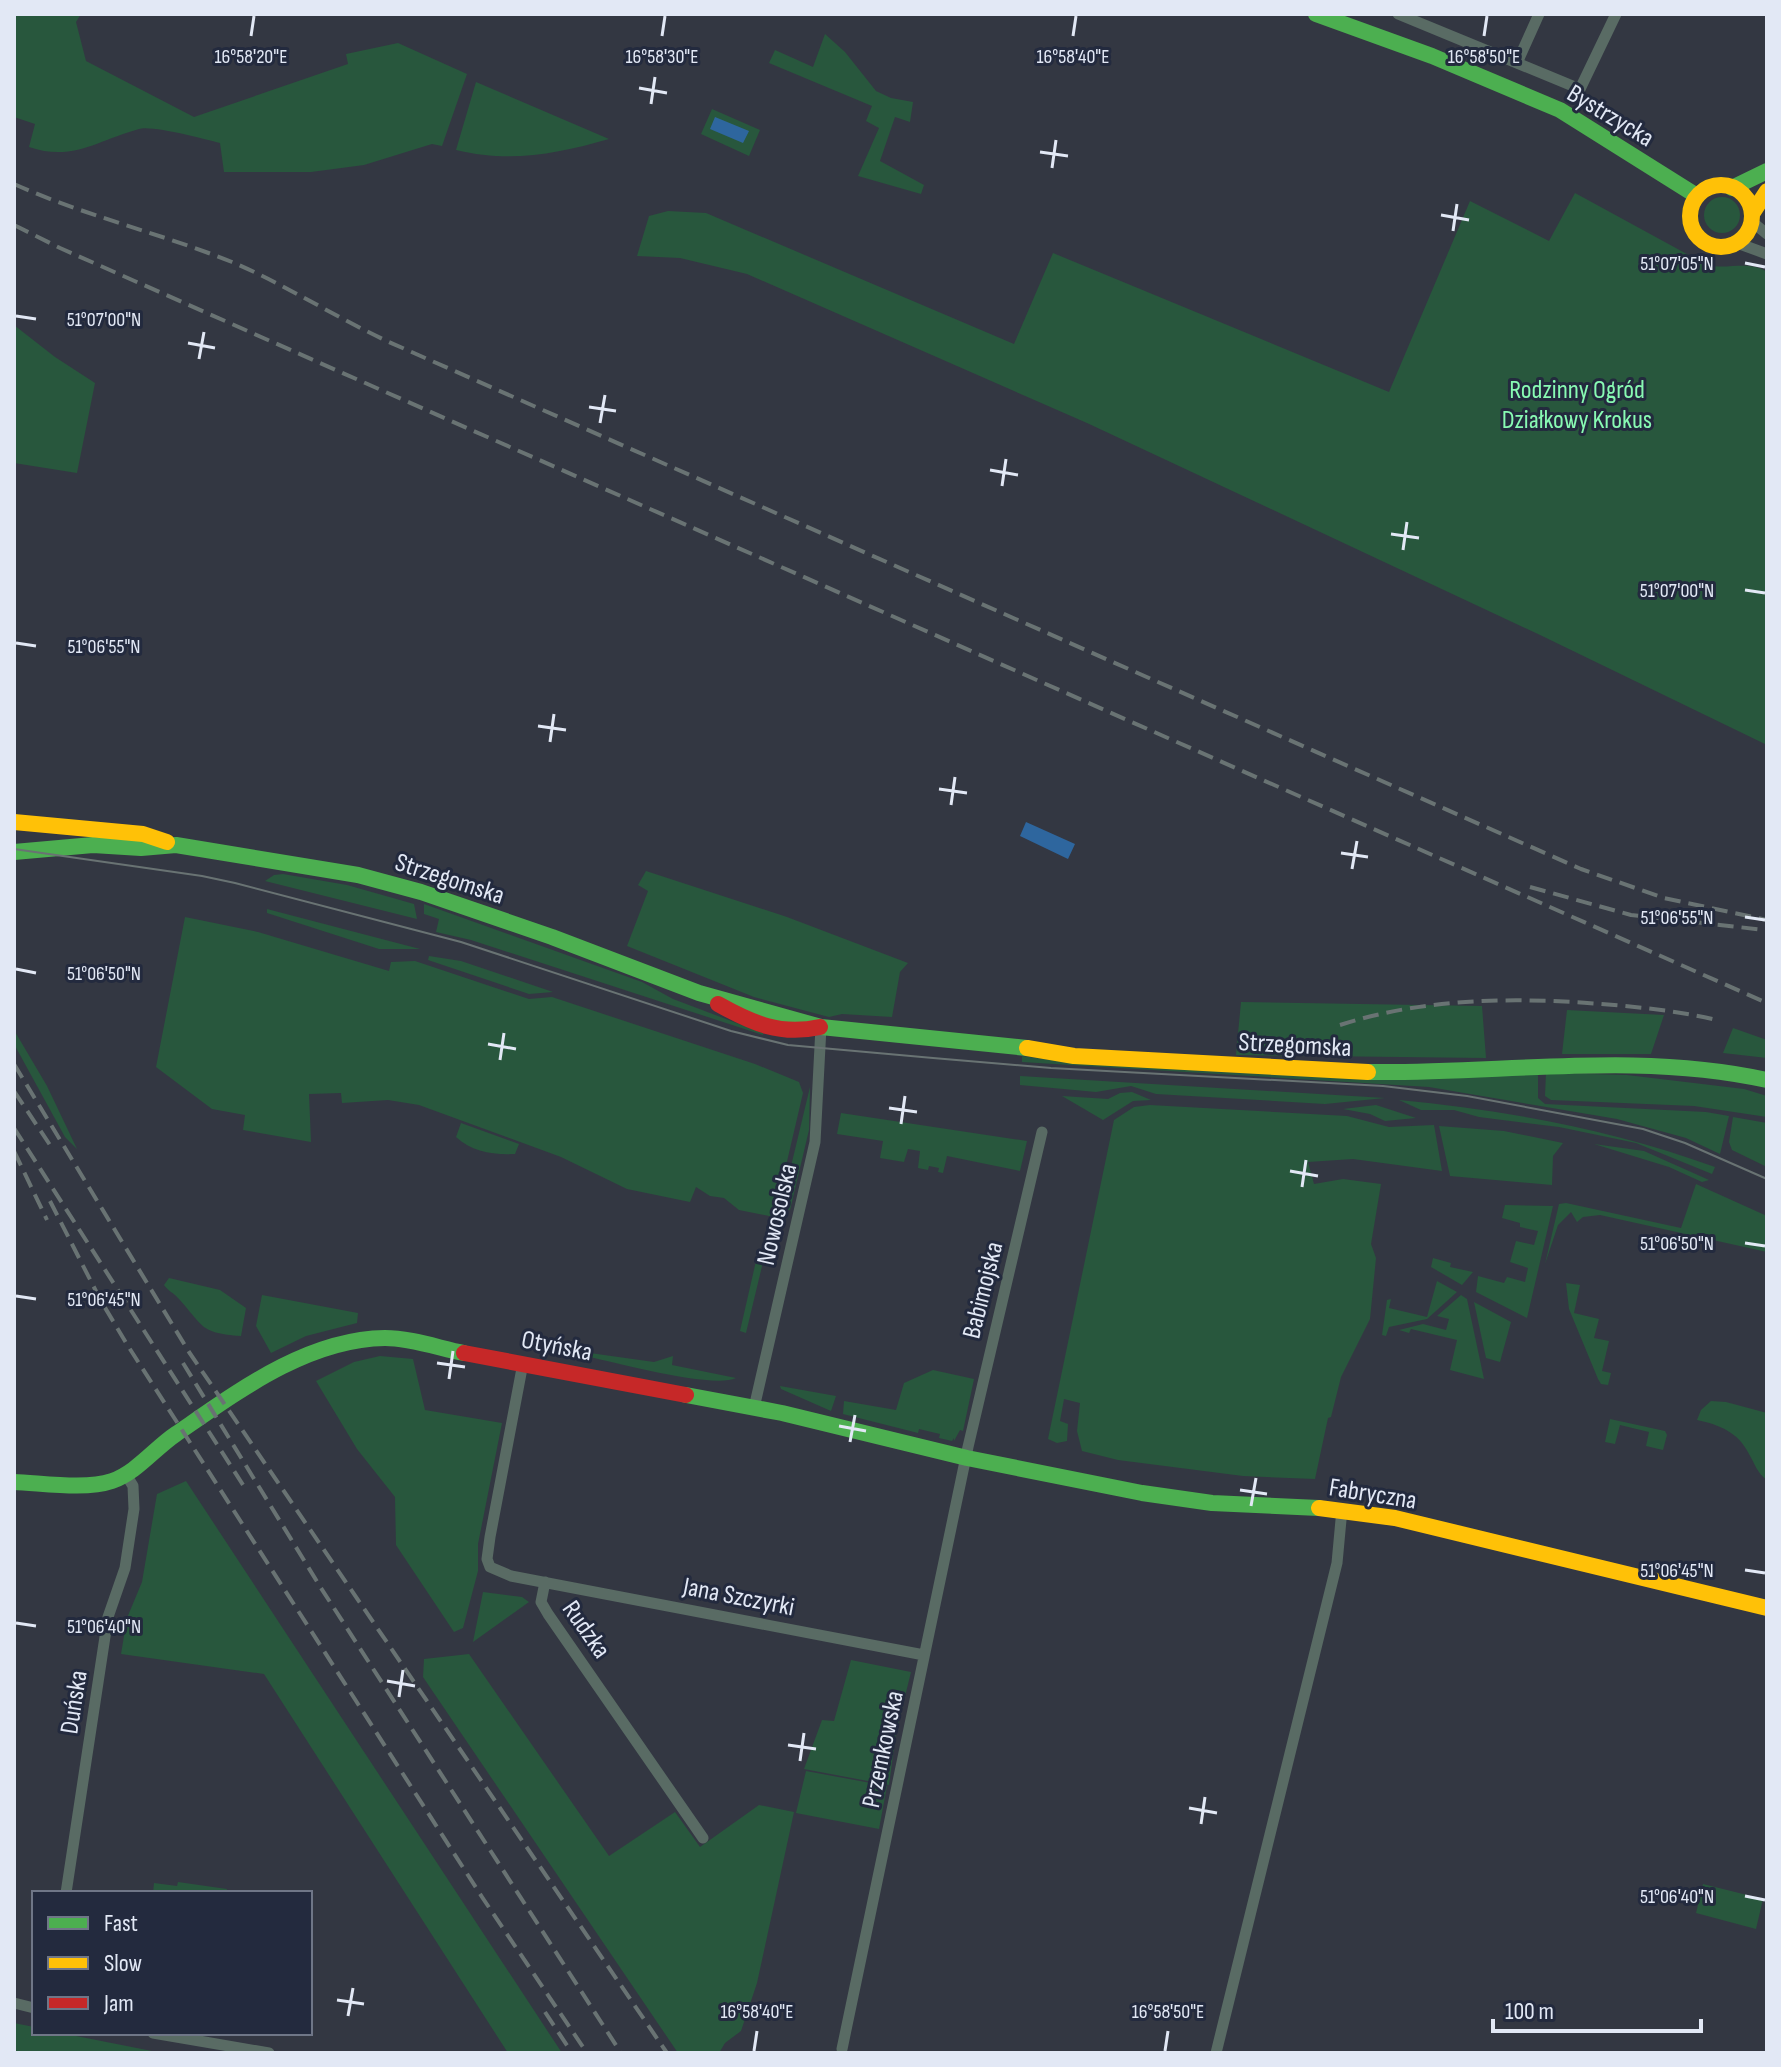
<svg xmlns="http://www.w3.org/2000/svg" width="1781" height="2067" font-family="'Sofia Sans Condensed',sans-serif">
  <style>
    .green { fill: #28573d }
    .water { fill: #2e669e }
    .lines { fill: none; stroke-linecap: round; stroke-linejoin: round }
    .street { stroke: #596b64; stroke-width: 11 }
    .fast { stroke: #4caf50; stroke-width: 16 }
    .slow { stroke: #ffc107; stroke-width: 16 }
    .jam { stroke: #c62828; stroke-width: 16 }
    .tram { stroke: #697373; stroke-width: 2 }
    .rail { stroke: #697373; stroke-width: 4; stroke-dasharray: 16 8; stroke-linecap: butt }
    .ticks { fill: none; stroke: #e2e8f5; stroke-width: 3 }
    .labels { text-anchor: middle; stroke-width: 6; stroke-linejoin: round; paint-order: stroke }
    .street-label { font-size: 26px; fill: #e2e8f5; stroke: #232a3e }
    .park-label { font-size: 26px; fill: #88fab3; stroke: #232a3e }
    .ticks-label { font-size: 20px; text-anchor: middle; fill: #e2e8f5; stroke: #232a3e; stroke-width: 6; stroke-linejoin: round; paint-order: stroke }
  </style>
  <rect width="100%" height="100%" fill="#333742"/>
  <path class="green" d="M14 14H81L76 22 86 61 194 117 348 64 346 54 398 43 467 74 442 146 432 144 364 165 311 172H224L220 143C204 139 152 125 139 129 98 140 73 162 29 147L35 124 14 117Z
    M825 34 845 52 876 91 891 98 913 102 910 122 895 117 880 161 924 185 921 194 858 176 879 128 866 121 872 106 769 63 775 50 813 67Z
    M476 82 609 139C557 154 510 163 456 150Z
    M712 109 760 130 749 156 701 134Z
    M1575 193 1707 265C1728 270 1749 260 1767 272V745L1538 634 1087 423 747 274 680 258 637 256 649 216 668 211 706 213 1014 344 1053 253 1389 392 1470 201 1549 241Z
    M1704 215a18 18 0 1 1 36 0a18 18 0 1 1-36 0Z
    M14 325 55 357 95 383 77 473 14 463Z
    M646 871 787 917 908 963 900 972 892 1017 842 1014 829 1017 754 997 627 946 648 891 638 885Z
    M283 874 347 885 414 904 417 919 265 881 274 875Z
    M424 904 642 982 673 999 763 1033V1035L471 940 436 932 439 919 424 914Z
    M267 909 420 949H379L267 913Z
    M185 917 258 932 389 971 391 962 415 961 529 999 552 997 755 1064 799 1082 803 1093 774 1217 739 1210 724 1198 710 1196 696 1187 690 1202 627 1189 561 1157 419 1105 388 1100 342 1103 341 1093 309 1094 311 1142 243 1130 245 1115 212 1109 156 1067Z
    M429 956 461 961 553 992 529 994 428 960Z
    M1241 1002 1482 1006 1486 1058 1236 1055Z
    M1567 1010 1664 1015 1651 1054H1562Z
    M1733 1028 1767 1040V1058L1723 1053Z
    M14 1030 47 1086 77 1149 65 1137 14 1044Z
    M1022 1056 1067 1062 1365 1079 1538 1073V1098L1545 1104 1706 1112 1729 1116 1720 1154 1686 1138 1617 1119 1429 1087 1022 1062Z
    M1546 1073 1627 1075 1744 1089 1767 1096V1117L1694 1106 1551 1100 1545 1096Z
    M1020 1076 1385 1098 1325 1104 1156 1094 1131 1086 1096 1092 1020 1085Z
    M810 1087 809 1130 790 1210 781 1208Z
    M1132 1092 1151 1100 1133 1101 1103 1120 1062 1096 1108 1099 1120 1093Z
    M1399 1100C1506 1110 1614 1130 1715 1167L1712 1174 1636 1143 1559 1127 1479 1117 1454 1110H1421Z
    M1150 1105 1347 1116 1389 1127 1434 1125 1442 1171 1353 1159 1308 1162 1314 1184 1343 1179 1381 1184 1371 1244 1376 1258 1370 1319 1341 1377 1331 1417 1328 1418 1315 1479 1243 1476 1118 1460 1082 1451 1077 1431 1080 1403 1064 1399 1060 1421 1068 1424 1067 1441 1057 1443 1048 1439 1114 1120 1134 1107Z
    M1376 1105 1416 1118 1385 1121 1370 1114 1343 1109Z
    M841 1113 1027 1141 1020 1171 947 1156 943 1173 938 1172 939 1168 929 1166 928 1170 918 1168 920 1151 908 1149 904 1162 880 1158 883 1141 837 1134Z
    M1733 1117 1767 1123V1167L1732 1150 1729 1142Z
    M461 1123 519 1144 515 1154C493 1155 472 1152 456 1137Z
    M1439 1126 1504 1131 1563 1143 1553 1156 1552 1185 1450 1176Z
    M1594 1144 1644 1151 1709 1180 1702 1182 1669 1167Z
    M1696 1184 1767 1216V1252L1600 1215 1583 1217 1577 1222 1571 1212 1558 1225 1545 1264 1559 1204 1566 1203 1681 1228Z
    M1505 1205 1553 1206 1527 1318 1476 1292 1478 1276 1504 1283 1507 1277 1525 1282 1528 1268 1510 1262 1516 1241 1534 1245 1538 1231 1520 1227V1223L1502 1218Z
    M1433 1258 1451 1263 1450 1267 1473 1272 1462 1285 1431 1267Z
    M756 1261 763 1262 746 1333 740 1331Z
    M169 1278 220 1290 246 1308 241 1336C199 1333 204 1326 178 1298 174 1293 168 1291 164 1285Z
    M1437 1281 1457 1292 1427 1319 1389 1327 1386 1336 1382 1335 1387 1300 1391 1299 1389 1308 1427 1317Z
    M1566 1283 1580 1285 1574 1313 1599 1319 1594 1338 1609 1341 1602 1371 1611 1373 1608 1385 1601 1384 1598 1379 1569 1309Z
    M262 1295 358 1313 357 1323 306 1336 271 1353 256 1326Z
    M1461 1295 1467 1299 1484 1379 1450 1370 1457 1340 1411 1329 1409 1333 1399 1330 1423 1324 1446 1330 1449 1319 1437 1316Z
    M1474 1302 1511 1322 1500 1362 1486 1358Z
    M590 1353 654 1362 673 1356 672 1365 736 1378C713 1389 619 1363 589 1357Z
    M380 1356 413 1359 425 1410 502 1423 478 1544V1571L463 1628 454 1632 396 1545 395 1497 357 1449 316 1381 354 1362Z
    M933 1370 974 1379 963 1431 960 1430 954 1441V1438L952 1441 939 1438 940 1434 919 1429 918 1433 843 1414 844 1401 896 1410 904 1383Z
    M780 1386 836 1396 831 1411 781 1389Z
    M1711 1401 1726 1402 1767 1413V1480C1757 1473 1755 1464 1749 1454 1738 1432 1720 1425 1697 1420L1701 1410Z
    M1610 1419 1665 1431 1667 1435 1663 1450 1646 1446 1649 1432 1620 1425 1615 1444 1605 1442Z
    M186 1481 562 2053H508L264 1674 121 1654 127 1618 142 1582 157 1494Z
    M483 1592 522 1597 529 1602 473 1642Z
    M469 1654 609 1856 675 1812 700 1847 759 1805 794 1812 757 1983 741 2031 725 2043 719 2053H678L423 1677 424 1659Z
    M851 1660 911 1672 896 1733 889 1785 804 1769 822 1720 834 1721Z
    M806 1771 887 1786 879 1829 796 1813Z
    M178 1882 227 1889 226 1893H153L154 1883 177 1886Z
    M1703 1884 1763 1899 1756 1929 1696 1913Z
    M14 2023 34 2027V2033H61L162 2053H14Z"/>
  <path class="water" d="M715 117 749 131 743 143 710 129Z
    M1026 822 1075 844 1068 859 1020 836Z"/>
  <g class="lines">
    <path class="street" d="M1398 14 1580 89 1616 14
      M1517 63 1539 14
      M1751 221 1767 234
      M1737 243 1767 254
      M523 1363 490 1537 487 1559 490 1567 511 1576 924 1655
      M754 1408 815 1142 821 1027
      M545 1582 541 1602 548 1614 703 1838
      M66 1893 108 1617 125 1568 134 1509 133 1486 125 1473
      M14 2003 34 2008
      M153 2033 269 2053
      M842 2049 968 1447 1042 1132
      M1216 2053 1337 1563 1342 1509"/>
    <path class="fast" d="M1316 14 1432 56 1560 110 1697 196
      M1732 188 1767 171
      M14 852 93 845 141 848 176 845 358 875 421 892 552 937 699 993 821 1027 1027 1048
      M1368 1072C1501 1074 1635 1051 1767 1080
      M686 1395 782 1413 967 1458 1142 1493 1212 1503 1319 1508
      M14 1482C42 1483 86 1490 112 1481 136 1473 155 1448 176 1434 237 1392 307 1339 385 1338 410 1338 439 1348 464 1353"/>
    <path class="slow" d="M1690 216a31 31 0 1 1 62 0a31 31 0 1 1-62 0Z
      M1752 214 1767 191
      M14 822 143 834 167 842
      M1027 1048 1074 1056 1368 1072
      M1319 1508 1395 1518 1767 1608"/>
    <path class="jam" d="M718 1004C752 1023 780 1036 820 1027
      M464 1353 686 1395"/>
    <path class="tram" d="M14 849 202 876 235 883 461 942 731 1031 788 1045 933 1058 1051 1068 1383 1086 1467 1096 1643 1129 1685 1143 1767 1179"/>
    <path class="rail" d="M14 184C85 216 160 233 232 262 286 285 335 317 389 342L1581 869 1664 898 1767 920
      M14 225 60 248 1767 1003
      M1530 887 1631 915 1765 930
      M1340 1025C1424 998 1513 997 1601 1004 1640 1007 1678 1011 1717 1020
      M14 1064 189 1352 667 2053
      M14 1091 52 1148
      M14 1128 245 1488
      M14 1151 47 1220
      M50 1201 101 1301 128 1346 482 1897 587 2053
      M183 1363 321 1588 621 2053
      M545 2012 572 2053"/>
  </g>
  <path class="ticks" d="M251 36 254 16M662 36 665 16M1073 36 1076 16M1484 36 1487 16M639 88 667 93M651 104 655 77M1040 152 1068 156M1052 168 1056 140M1441 215 1469 220M1453 231 1457 204M1745 263 1765 267M16 316 36 319M188 343 215 348M199 359 204 332M589 407 616 411M600 423 605 395M990 470 1018 475M1002 486 1006 459M1391 534 1419 538M1403 550 1407 522M1745 590 1765 593M16 643 36 646M538 726 566 730M550 742 554 714M939 789 967 793M951 805 955 777M1341 853 1368 857M1352 869 1357 841M1745 917 1765 920M16 969 36 973M488 1044 516 1049M500 1060 504 1033M889 1108 917 1112M901 1124 905 1096M1290 1171 1318 1176M1302 1187 1306 1160M1745 1243 1765 1246M16 1296 36 1299M437 1363 465 1367M449 1379 453 1351M839 1426 866 1431M850 1442 855 1415M1240 1490 1267 1494M1251 1506 1256 1478M1745 1570 1765 1573M16 1623 36 1626M387 1681 415 1686M399 1697 403 1670M788 1745 816 1749M800 1761 804 1733M1189 1808 1217 1813M1201 1824 1205 1797M1745 1896 1765 1900M337 2000 364 2004M348 2016 353 1988M754 2051 757 2031M1165 2051 1168 2031"/>
  <g class="labels">
    <g class="street-label">
      <text transform="translate(1611 115) rotate(31)" y="9">Bystrzycka</text>
      <text transform="translate(450 878) rotate(18)" y="9">Strzegomska</text>
      <text transform="translate(1295 1044) rotate(3)" y="9">Strzegomska</text>
      <text transform="translate(776 1214) rotate(-77)" y="9">Nowosolska</text>
      <text transform="translate(982 1290) rotate(-76)" y="9">Babimojska</text>
      <text transform="translate(557 1345) rotate(11)" y="9">Otyńska</text>
      <text transform="translate(1373 1493) rotate(9)" y="9">Fabryczna</text>
      <text transform="translate(739 1596) rotate(11)" y="9">Jana Szczyrki</text>
      <text transform="translate(587 1629) rotate(55)" y="9">Rudzka</text>
      <text transform="translate(73 1702) rotate(-81)" y="9">Duńska</text>
      <text transform="translate(882 1749) rotate(-78)" y="9">Przemkowska</text>
    </g>
    <g class="park-label">
      <text x="1577" y="398">Rodzinny Ogród<tspan x="1577" dy="30">Działkowy Krokus</tspan></text>
    </g>
  </g>
  <g class="ticks-label">
    <text x="251" y="63">16°58'20"E</text>
    <text x="662" y="63">16°58'30"E</text>
    <text x="1073" y="63">16°58'40"E</text>
    <text x="1484" y="63">16°58'50"E</text>
    <text x="1677" y="270">51°07'05"N</text>
    <text x="104" y="326">51°07'00"N</text>
    <text x="1677" y="597">51°07'00"N</text>
    <text x="104" y="653">51°06'55"N</text>
    <text x="1677" y="924">51°06'55"N</text>
    <text x="104" y="980">51°06'50"N</text>
    <text x="1677" y="1250">51°06'50"N</text>
    <text x="104" y="1306">51°06'45"N</text>
    <text x="1677" y="1577">51°06'45"N</text>
    <text x="104" y="1633">51°06'40"N</text>
    <text x="1677" y="1903">51°06'40"N</text>
    <text x="757" y="2018">16°58'40"E</text>
    <text x="1168" y="2018">16°58'50"E</text>
  </g>
  <rect width="1781" height="2067" fill="none" stroke="#e2e8f5" stroke-width="32"/>
  <rect x="32" y="1891" width="280" height="144" fill="#232a3e" stroke="#6f7687" stroke-width="2"/>
  <rect x="48" y="1917" width="40" height="12" fill="#4caf50" stroke="#6f7687" stroke-width="2"/>
  <text x="104" y="1931" font-size="24" fill="#e2e8f5">Fast</text>
  <rect x="48" y="1957" width="40" height="12" fill="#ffc107" stroke="#6f7687" stroke-width="2"/>
  <text x="104" y="1971" font-size="24" fill="#e2e8f5">Slow</text>
  <rect x="48" y="1997" width="40" height="12" fill="#c62828" stroke="#6f7687" stroke-width="2"/>
  <text x="104" y="2011" font-size="24" fill="#e2e8f5">Jam</text>
  <path d="M1493 2019v12h208v-12" fill="none" stroke="#e2e8f5" stroke-width="4"/>
  <text x="1505" y="2019" font-size="24" fill="#e2e8f5" stroke="#232a3e" stroke-width="6" paint-order="stroke">100 m</text>
</svg>
